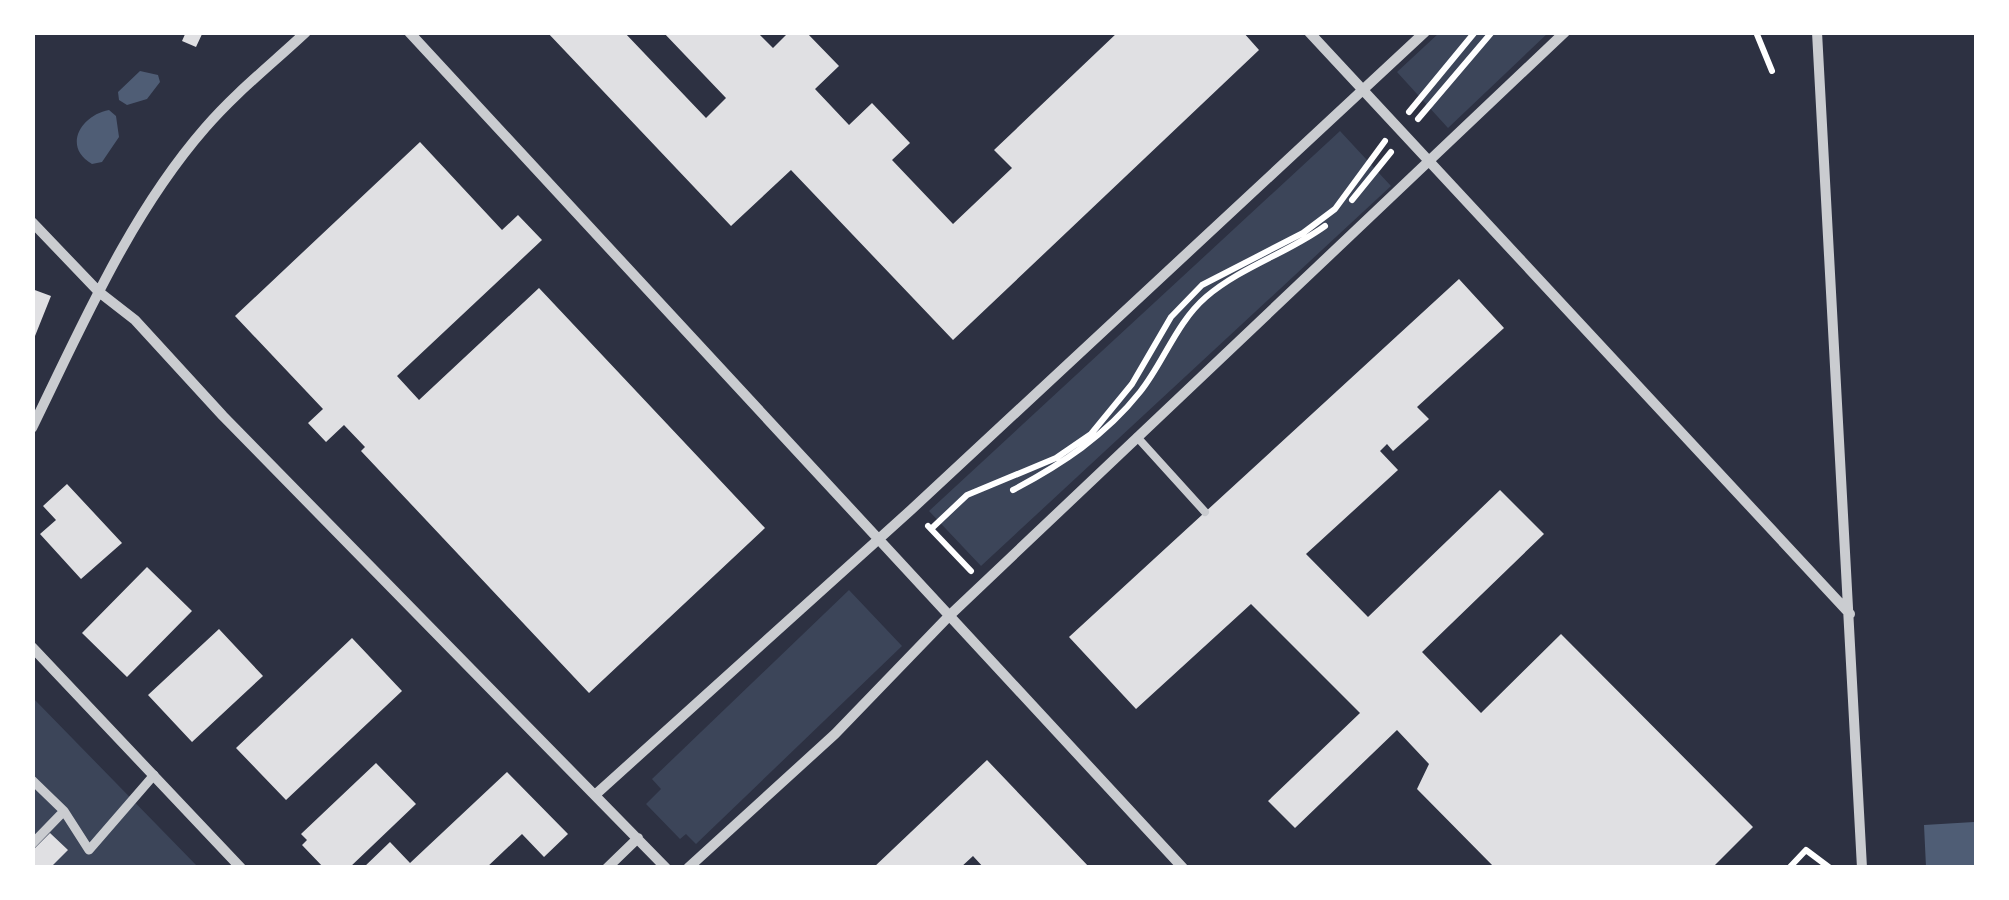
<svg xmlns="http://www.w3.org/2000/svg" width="2009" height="900" font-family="Mulish,sans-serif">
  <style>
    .green { fill: #3c4559 }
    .water { fill: #4f5d75 }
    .building { fill: #e0e0e3 }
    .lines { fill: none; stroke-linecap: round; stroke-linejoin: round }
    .path { stroke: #fff; stroke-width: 6 }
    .service { stroke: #caccd0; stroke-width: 8 }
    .pedestrian { stroke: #caccd0; stroke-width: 9 }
    .minor { stroke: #caccd0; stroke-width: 10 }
  </style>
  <rect width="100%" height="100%" fill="#2d3142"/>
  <path class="green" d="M1439 33H1548L1448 128 1397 72Z
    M1340 131 1391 186 981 566 929 511Z
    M849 590 902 646 696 844 686 834 680 839 646 804 661 789 652 779Z
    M33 698 198 867H33Z"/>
  <path class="water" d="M140 71 158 75 160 82 147 99 127 105 119 100 118 92Z
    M109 110 116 116 119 137 102 162 92 164C62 147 81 115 109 110Z
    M1974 822 1976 867H1926L1924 825Z"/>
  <path class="building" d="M186 32H203L196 47 182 41Z
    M547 32H624L706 118 726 98 663 32H757L773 48 789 32H806L839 66 815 89 849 125 872 103 910 143 892 160 953 224 1012 168 994 150 1118 32H1243L1259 50 953 340 791 170 731 226Z
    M420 142 502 230 518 215 542 240 397 376 419 400 539 288 765 528 589 693 361 451 365 447 344 425 326 442 308 423 323 409 235 316Z
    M1459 279 1504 328 1417 407 1429 419 1393 451 1387 444 1380 451 1398 470 1306 554 1368 617 1500 490 1544 534 1422 652 1481 713 1561 634 1753 827 1712 868H1495L1417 789 1429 764 1397 730 1295 828 1268 801 1360 713 1251 604 1136 709 1069 637Z
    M32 289 51 296 33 341H32Z
    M67 484 122 543 81 579 40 534 56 520 43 506Z
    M147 567 192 611 127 677 82 633Z
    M219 629 263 676 192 742 148 695Z
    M352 638 402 691 286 800 236 748Z
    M987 760 1090 868H984L973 856 960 868H873Z
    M376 763 416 804 349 868H324L302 845 307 840 301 834Z
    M507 772 568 834 544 857 522 834 486 868H363L390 842 410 863Z
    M50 833 68 850 50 868H32V851Z"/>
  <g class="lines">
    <path class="path" d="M1756 32 1772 71
      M1409 112 1475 32
      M1418 119 1492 32
      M1352 200 1391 152
      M1013 490C1062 464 1105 436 1140 392 1164 362 1176 323 1206 297 1241 267 1288 253 1325 226
      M928 526 971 571
      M931 529 967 495 1056 458 1091 434 1132 384 1171 317 1202 285 1303 233 1335 209 1385 141
      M1789 868 1806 850 1830 868"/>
    <path class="service" d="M1137 437 1205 512"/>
    <path class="pedestrian" d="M32 780 64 811 89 850 154 775
      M32 844 64 811"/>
    <path class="minor" d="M409 32 1183 868
      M1309 32 1850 614
      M1817 32 1862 868
      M32 222 99 292 135 320 223 416 666 868
      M32 428C82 326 130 214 205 128 235 93 273 63 306 32
      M32 647 241 868
      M595 795 912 509 1425 32
      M607 868 638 838
      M688 868 835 734 949 616 1565 32"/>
  </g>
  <rect width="2009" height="900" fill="none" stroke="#ffffff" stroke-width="70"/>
</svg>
